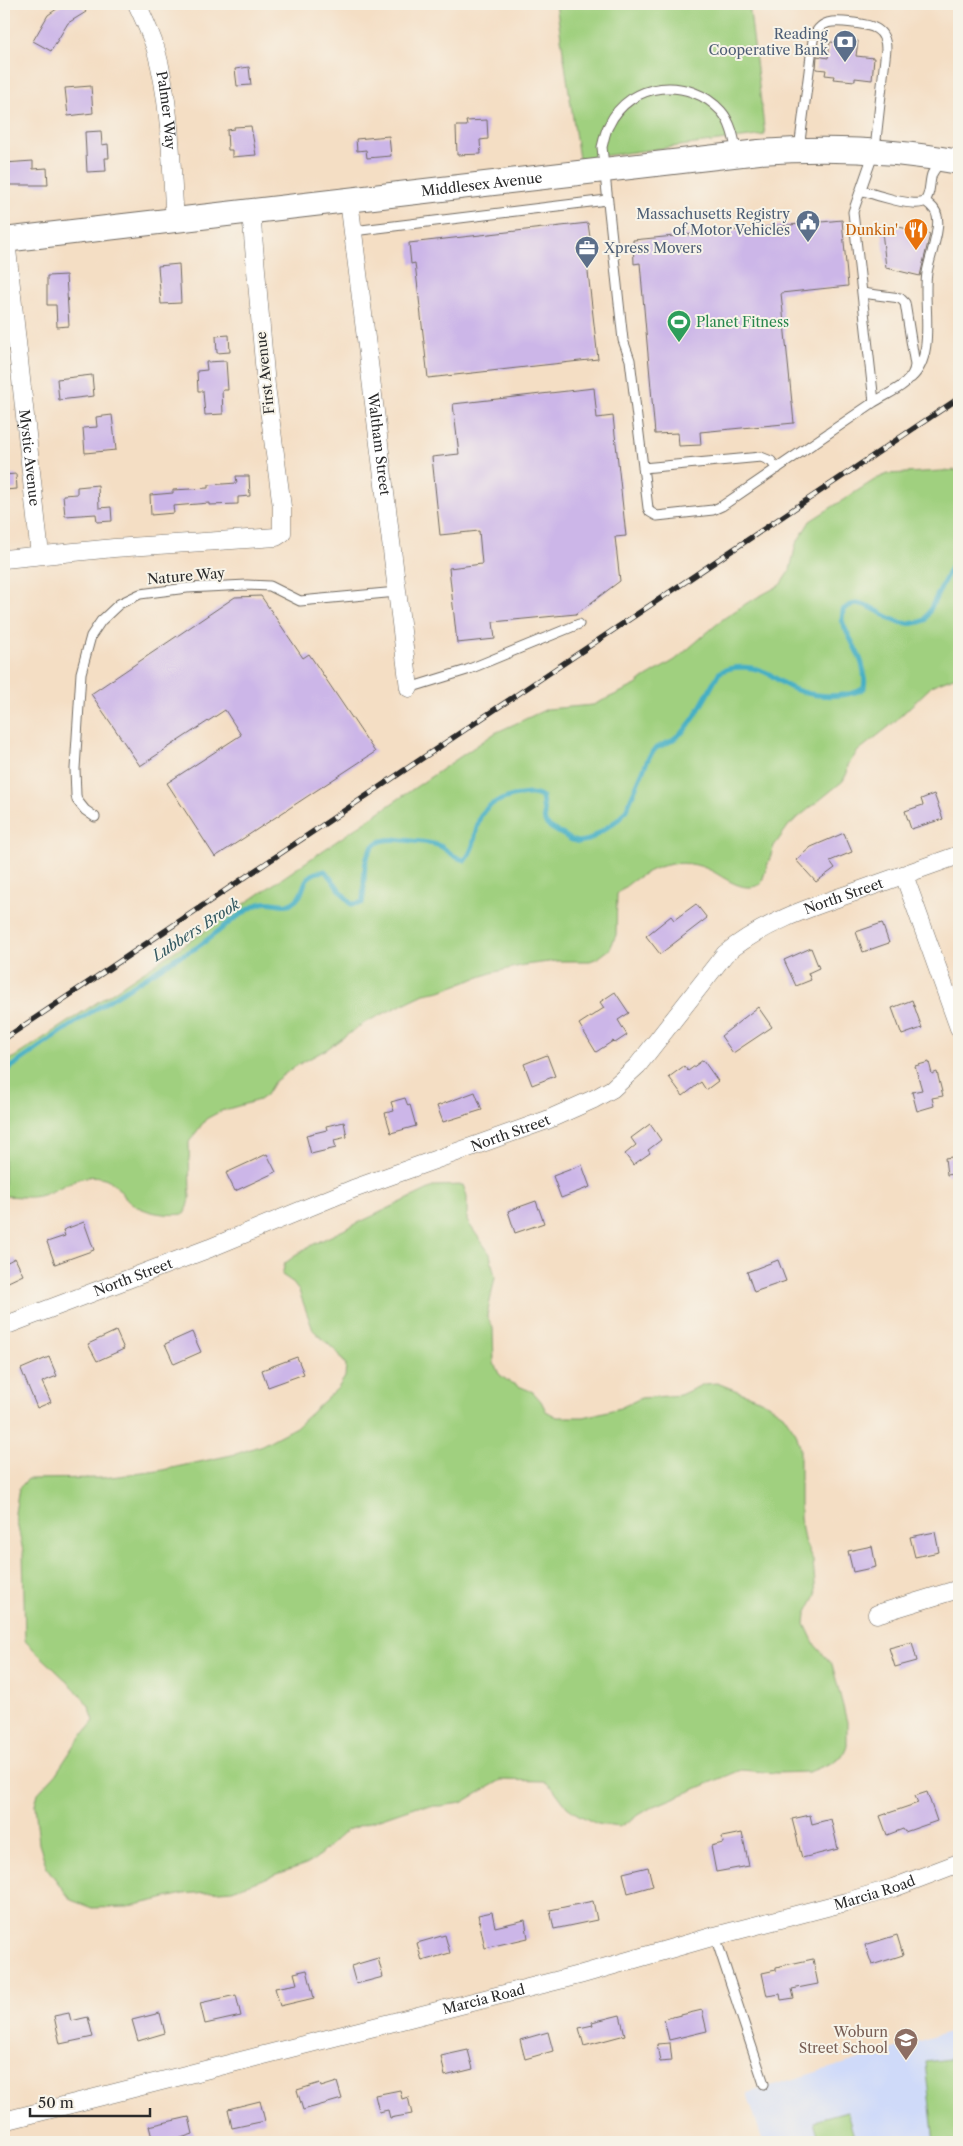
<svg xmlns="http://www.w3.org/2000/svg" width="963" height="2146" font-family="'Libre Caslon Text',serif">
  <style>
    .built { fill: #cfdaf9 }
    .green { fill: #a0d07f; stroke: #667e55 }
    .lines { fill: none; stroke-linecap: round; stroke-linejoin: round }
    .stream { stroke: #45afc4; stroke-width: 5 }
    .building { fill: #ccb6e8 }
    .lane-casing { stroke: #716a61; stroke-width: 11 }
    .street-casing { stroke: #716a61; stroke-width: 19 }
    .secondary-casing { stroke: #716a61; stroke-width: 26 }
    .lane { stroke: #fff; stroke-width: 9 }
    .street { stroke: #fff; stroke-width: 18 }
    .secondary { stroke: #fff; stroke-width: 24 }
    .rail-casing { stroke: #2b2b2b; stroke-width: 5.5 }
    .rail { stroke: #f7f3e8; stroke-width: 4; stroke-dasharray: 11; stroke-linecap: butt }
    .labels { text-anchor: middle; stroke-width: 4; stroke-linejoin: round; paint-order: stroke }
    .service-label { font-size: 14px; fill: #4e5e75; stroke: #f7f3e8; text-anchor: end }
    .street-label { font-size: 14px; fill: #2b2b2b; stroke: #f7f3e8 }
    .food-label { font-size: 14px; fill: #c56008; stroke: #f7f3e8; text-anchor: end }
    .leisure-label { font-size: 14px; fill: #27864d; stroke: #f7f3e8; text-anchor: start }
    .education-label { font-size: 14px; fill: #785e54; stroke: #f7f3e8; text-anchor: end }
    .water-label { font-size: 15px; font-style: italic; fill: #345961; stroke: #f7f3e8 }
  </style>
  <rect width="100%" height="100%" fill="#f7f3e8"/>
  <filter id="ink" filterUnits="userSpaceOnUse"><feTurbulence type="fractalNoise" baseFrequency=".02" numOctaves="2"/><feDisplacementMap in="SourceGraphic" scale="10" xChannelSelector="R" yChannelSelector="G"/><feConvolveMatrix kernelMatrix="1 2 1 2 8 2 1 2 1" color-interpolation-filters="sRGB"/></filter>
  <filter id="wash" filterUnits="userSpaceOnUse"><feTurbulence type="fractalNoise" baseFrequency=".0096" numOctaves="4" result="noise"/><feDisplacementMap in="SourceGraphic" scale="20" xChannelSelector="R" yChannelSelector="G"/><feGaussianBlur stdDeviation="1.12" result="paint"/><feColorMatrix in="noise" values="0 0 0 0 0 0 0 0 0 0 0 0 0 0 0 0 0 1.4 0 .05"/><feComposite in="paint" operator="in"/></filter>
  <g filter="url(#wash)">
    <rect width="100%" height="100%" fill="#f4dec4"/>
    <path class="built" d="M959 2029V2142H763L747 2093Z"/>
    <path class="green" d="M556 4H749L765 135 579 159Z
      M959 470V675L933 685 891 725 858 751 848 765 847 773 843 781 789 825 774 846 761 884C742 894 725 877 708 869 674 854 641 871 617 894L616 935 610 949 598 958 590 961H557L524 965 491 973 440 991 424 994 364 1023 327 1049 294 1067 274 1082 266 1095 259 1100 221 1111 206 1119 189 1142 190 1199 188 1207 184 1214C166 1216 143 1213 129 1201 119 1192 115 1179 100 1177 78 1173 62 1189 42 1195 31 1199 15 1196 4 1196V1064L205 931 495 733 547 709 593 705 636 685 643 679 675 660 723 619 747 603 780 585 790 570 796 544 810 521 876 479 888 474Z
      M463 1185 467 1196V1221L490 1254 495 1277 487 1316 493 1328 494 1363 499 1374 509 1382 533 1392 541 1401 546 1411 557 1417H584L620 1408 641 1398 680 1395 704 1384 717 1383 763 1401 783 1414 796 1433 800 1447V1517L804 1540 813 1561 816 1595 806 1614 805 1624 815 1645 832 1664 847 1722V1746L842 1756 831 1763 809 1772 776 1773 741 1770 652 1807 619 1827 597 1824 577 1814 567 1807 553 1788 544 1781 501 1780 461 1803 440 1806H417L347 1830 315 1859 306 1864 232 1890 183 1894 127 1907 92 1908 71 1900 47 1868 39 1844 35 1805 38 1793 55 1775 76 1743 94 1721 89 1706 75 1689 25 1641 23 1551 15 1513 19 1488 28 1479 103 1478 158 1471 236 1454 262 1445 296 1427 338 1388 345 1377 346 1365 339 1354 313 1330 299 1291 291 1281 282 1275 285 1263 308 1247 435 1186Z
      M959 2058V2142H934L925 2062Z
      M847 2112 856 2142H820L814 2121Z"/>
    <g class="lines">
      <path class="stream" d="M4 1072C39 1048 73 1023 108 1001 131 987 153 972 176 958 183 954 190 952 196 948 217 934 236 914 259 904 271 899 282 908 292 903 310 893 296 874 325 871L351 904 362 903C366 888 362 871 367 857 374 835 394 839 412 841 422 842 433 842 442 847 450 852 455 859 465 860 483 839 467 812 501 800 507 798 513 795 520 795 528 794 535 793 542 797L545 822 548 826 572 840 578 842 589 840 619 819 626 810 649 757 656 748 671 741 684 731 694 718 719 673C733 664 756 666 771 675 778 680 785 686 794 689 812 697 840 698 859 691L864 688C868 664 853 646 844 626L842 620 843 610C870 587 889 637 925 620L959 551"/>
    </g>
    <g id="blocks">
      <path class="building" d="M64 4H81L86 12 68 23 51 51 33 41 48 15Z
        M842 39 858 41 856 56 874 58 872 80 855 78V81L833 79 834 76 825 75 826 70 816 69 817 56 828 58 830 42 841 43Z
        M249 67 251 85 237 86 235 69Z
        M91 86 93 113 68 116 65 88Z
        M487 120 488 139 480 140 481 154 457 155 456 126H467L466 121Z
        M251 126 256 155 232 157V150H228L227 130 234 129V127Z
        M101 131 102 145 108 144 109 158H105L106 171 87 172 85 132Z
        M389 136 391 156 367 158 366 150 357 151 356 139Z
        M33 161V169L47 168 48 185H4V163Z
        M842 220 848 286 781 293 794 423 700 432 701 445 679 446 678 433 655 434 640 263 634 264 633 240Z
        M588 223 591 245 585 246 598 359 428 378 415 263 411 264 409 243Z
        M890 225 930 234 920 276 886 268 882 231Z
        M179 264 181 303 161 304 158 266Z
        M66 275 69 326 57 327 56 305H47V276Z
        M229 335 230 352 217 353 216 336Z
        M226 361 228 390H222L223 414 205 415 203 391H198L197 371 207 370 206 362Z
        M92 375 94 396 59 400 57 379Z
        M594 388 597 418 613 416 626 536 615 537 620 581 576 614 493 622 495 639 457 643 449 568 482 564 479 531 440 535 432 457 459 454 453 404Z
        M112 415 116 450 85 453 83 428 97 427 96 417Z
        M16 474 17 489 4 490V475Z
        M236 476H249L250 496 238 497V504L209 505V503L173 506 174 513 151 515 150 495 173 493V490L208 488V485L237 483Z
        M98 485 99 508 111 507 112 521 97 522 96 514 65 516 63 495 77 494V487Z
        M261 596 303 658 309 654 375 752 215 857 167 783 241 735 225 710 140 766 91 694 235 597Z
        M934 794 943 819 911 829 905 811 923 805 921 799Z
        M844 833 852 852 830 861 835 868 816 882 796 860 811 847Z
        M696 904 707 918 660 954 646 936 671 916 674 920Z
        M882 923 889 943 863 952 856 932Z
        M811 948 819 968 808 973 811 980 796 986 784 960Z
        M615 992 629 1013 618 1020 627 1035 615 1043 613 1041 596 1052 579 1024 604 1008 600 1002Z
        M912 1000 922 1028 902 1035 892 1008Z
        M758 1007 772 1027 733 1053 721 1036Z
        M547 1055 555 1076 532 1085 524 1064Z
        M703 1060 718 1081 706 1090 701 1082 683 1096 669 1077 684 1066 688 1071Z
        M929 1062 932 1074 937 1072 943 1096 932 1098 934 1106 917 1111 912 1092 922 1090 915 1066Z
        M475 1092 482 1110 443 1122 437 1106Z
        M405 1098 408 1106 410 1105 416 1126 391 1133 385 1113 394 1111 391 1102Z
        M344 1122 347 1137 334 1140 336 1148 311 1154 306 1135 327 1130 326 1126Z
        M650 1124 661 1140 648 1150 650 1153 633 1165 625 1154 636 1145 631 1138Z
        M267 1154 276 1172 235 1191 226 1173Z
        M959 1156V1173L947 1175 945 1158Z
        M582 1165 590 1187 561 1198 553 1176Z
        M536 1201 544 1223 515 1233 508 1211Z
        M84 1222 94 1250 55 1264 47 1242 65 1236 63 1230Z
        M15 1258 23 1275 4 1284V1264Z
        M778 1260 786 1281 754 1292 747 1272Z
        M116 1331 124 1349 97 1361 88 1344Z
        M192 1332 201 1352 174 1364 165 1344Z
        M49 1357 57 1376 42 1382 51 1402 37 1408 21 1369Z
        M297 1357 304 1374 268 1387 262 1370Z
        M935 1532 939 1552 915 1557 910 1537Z
        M872 1546 876 1567 853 1572 848 1551Z
        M912 1642 917 1661 895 1667 889 1648Z
        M927 1792 937 1821 905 1832 903 1829 887 1835 880 1816 918 1803 915 1796Z
        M810 1815 812 1824 831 1819 838 1849 802 1858 792 1819Z
        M742 1833 749 1866 716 1872 711 1846 723 1843 722 1837Z
        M648 1867 653 1886 628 1893 623 1873Z
        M593 1901 597 1920 554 1929 550 1910Z
        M492 1912 495 1927 525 1920 528 1938 485 1948 478 1915Z
        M445 1935 450 1953 422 1961 417 1943Z
        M897 1935 903 1955 872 1965 865 1945Z
        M378 1958 383 1977 356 1984 351 1966Z
        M813 1959 818 1984 792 1989 794 1998 781 2000 780 1994 767 1996 762 1973 776 1970V1967Z
        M307 1970 314 1998 280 2006 275 1988 297 1984 294 1973Z
        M236 1995 241 2016 205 2024 200 2003Z
        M702 2010 707 2031 669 2040 664 2019Z
        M69 2013 71 2021 88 2017 93 2037 60 2044 54 2016Z
        M160 2013 165 2033 138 2041 132 2020Z
        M620 2015 625 2035 584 2046 579 2028 593 2025 592 2022Z
        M548 2032 553 2051 525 2059 520 2040Z
        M670 2043 672 2061 660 2062 657 2044Z
        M468 2050 473 2069 445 2076 441 2056Z
        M337 2082 342 2099 303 2110 297 2090 320 2083 321 2087Z
        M400 2090 402 2099 408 2097 412 2114 390 2118 388 2110 379 2112 375 2095Z
        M260 2101 265 2121 232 2128 228 2109Z
        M189 2117 193 2134 169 2142H153L149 2126Z"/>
    </g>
  </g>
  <g filter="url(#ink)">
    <use href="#blocks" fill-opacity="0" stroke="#716a61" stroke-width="1"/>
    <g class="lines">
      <defs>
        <path id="lane" d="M737 153C734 138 731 122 721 111 689 76 630 81 609 125 605 131 604 140 602 147L623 340 630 360 648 508 650 512 657 516 713 510 722 506 874 402 853 212 875 149 886 49C886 28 871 25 854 23 836 21 819 18 813 40L799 149
          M861 190C872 194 918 209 925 201 931 194 929 182 932 174 934 170 938 165 940 161
          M353 231 607 200
          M862 293 900 298 905 303 915 365C914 384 888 393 874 402
          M911 378C937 355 922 303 927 273 929 258 941 230 937 216 936 209 930 205 925 201
          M643 468 761 457 771 461 777 469
          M409 688 467 670 579 624
          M95 817 85 810 77 800 76 795 75 769 81 673 91 636 101 621 119 604 140 594 187 588 247 585 270 586 300 601 397 592
          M715 1936 764 2084"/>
        <g id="street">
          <path id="s1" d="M137 4C144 19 151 34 156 50 171 104 171 164 175 221"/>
          <path id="s2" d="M349 200 409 688"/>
          <path id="s3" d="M6 240 40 555"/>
          <path d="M4 559 114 548 276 537 282 533V507L266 386 251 212"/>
          <path d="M904 875 959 1028"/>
          <path id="s4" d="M4 1326 210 1248 353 1189 547 1120 594 1099 612 1089 638 1065 725 954C764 922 811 907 858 891 892 879 926 867 959 855"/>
          <path d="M877 1614 959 1589"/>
          <path id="s5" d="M4 2121 579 1975 715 1936 846 1902 893 1888 959 1863"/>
        </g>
        <g id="secondary">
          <path id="s6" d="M4 240 759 152C828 147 891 149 959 162"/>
        </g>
      </defs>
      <use href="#lane" class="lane-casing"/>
      <use href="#street" class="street-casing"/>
      <use href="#secondary" class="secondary-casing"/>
      <use href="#lane" class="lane"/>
      <use href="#street" class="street"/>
      <use href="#secondary" class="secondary"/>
      <defs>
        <path id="rail" d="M4 1039 959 398"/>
      </defs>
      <use href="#rail" class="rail-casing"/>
      <use href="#rail" class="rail"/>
    </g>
  </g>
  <defs>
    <symbol id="bank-pin" viewBox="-11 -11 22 30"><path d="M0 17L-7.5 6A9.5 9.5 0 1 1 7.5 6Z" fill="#5c6f8a" stroke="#f7f3e8"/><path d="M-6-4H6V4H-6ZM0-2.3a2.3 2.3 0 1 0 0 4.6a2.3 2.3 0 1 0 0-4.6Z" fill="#fff"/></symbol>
    <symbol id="civic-pin" viewBox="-11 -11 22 30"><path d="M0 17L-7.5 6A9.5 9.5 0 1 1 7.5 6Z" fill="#5c6f8a" stroke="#f7f3e8"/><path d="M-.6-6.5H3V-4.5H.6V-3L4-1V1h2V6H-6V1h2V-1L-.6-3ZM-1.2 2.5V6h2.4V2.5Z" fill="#fff"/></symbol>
    <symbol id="restaurant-pin" viewBox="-11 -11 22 30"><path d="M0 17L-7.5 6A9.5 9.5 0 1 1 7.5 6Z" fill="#e8710a" stroke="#f7f3e8"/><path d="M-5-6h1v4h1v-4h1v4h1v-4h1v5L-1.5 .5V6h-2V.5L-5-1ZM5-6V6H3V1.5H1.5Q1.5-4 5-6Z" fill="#fff"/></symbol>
    <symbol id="office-pin" viewBox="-11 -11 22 30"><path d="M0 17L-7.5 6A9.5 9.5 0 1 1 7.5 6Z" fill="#5c6f8a" stroke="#f7f3e8"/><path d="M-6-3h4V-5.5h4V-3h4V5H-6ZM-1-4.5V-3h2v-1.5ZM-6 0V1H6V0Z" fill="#fff"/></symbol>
    <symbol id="stadium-pin" viewBox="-11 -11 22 30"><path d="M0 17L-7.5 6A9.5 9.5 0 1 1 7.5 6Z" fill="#2e9e5b" stroke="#f7f3e8"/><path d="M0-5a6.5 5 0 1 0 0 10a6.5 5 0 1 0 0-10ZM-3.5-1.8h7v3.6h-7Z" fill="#fff"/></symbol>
    <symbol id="school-pin" viewBox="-11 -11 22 30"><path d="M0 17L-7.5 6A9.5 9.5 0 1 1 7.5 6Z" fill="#8d6e63" stroke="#f7f3e8"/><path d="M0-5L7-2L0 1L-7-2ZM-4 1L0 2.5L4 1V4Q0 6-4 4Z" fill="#fff"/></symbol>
  </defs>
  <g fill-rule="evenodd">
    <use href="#bank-pin" x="831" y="28" width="28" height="38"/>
    <use href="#civic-pin" x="794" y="208" width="28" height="38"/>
    <use href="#restaurant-pin" x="902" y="216" width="28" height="38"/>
    <use href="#office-pin" x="573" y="234" width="28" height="38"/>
    <use href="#stadium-pin" x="665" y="308" width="28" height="38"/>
    <use href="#school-pin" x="892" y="2026" width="28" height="38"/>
  </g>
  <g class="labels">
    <g class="service-label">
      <text x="828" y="39">Reading<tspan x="828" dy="16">Cooperative Bank</tspan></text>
      <text x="790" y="219">Massachusetts Registry<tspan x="790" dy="16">of Motor Vehicles</tspan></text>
      <text x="604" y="253" text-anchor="start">Xpress Movers</text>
    </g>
    <g class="street-label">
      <text dy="5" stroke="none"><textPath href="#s1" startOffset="111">Palmer Way</textPath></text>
      <text dy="5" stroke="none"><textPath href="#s6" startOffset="481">Middlesex Avenue</textPath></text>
      <text transform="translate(265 373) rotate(-96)" y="5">First Avenue</text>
      <text dy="5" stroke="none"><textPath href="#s2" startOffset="246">Waltham Street</textPath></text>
      <text dy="5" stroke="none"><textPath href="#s3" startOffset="219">Mystic Avenue</textPath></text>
      <text transform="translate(186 576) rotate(-5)" y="5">Nature Way</text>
      <text dy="5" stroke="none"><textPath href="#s4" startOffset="962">North Street</textPath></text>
      <text dy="5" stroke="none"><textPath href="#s4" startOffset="542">North Street</textPath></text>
      <text dy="5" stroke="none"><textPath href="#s4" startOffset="138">North Street</textPath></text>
      <text dy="5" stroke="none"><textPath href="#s5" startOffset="900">Marcia Road</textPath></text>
      <text dy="5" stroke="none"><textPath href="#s5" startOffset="495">Marcia Road</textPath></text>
    </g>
    <g class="food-label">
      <text x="898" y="235">Dunkin'</text>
    </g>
    <g class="leisure-label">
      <text x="696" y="327">Planet Fitness</text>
    </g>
    <g class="education-label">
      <text x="888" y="2037">Woburn<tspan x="888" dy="16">Street School</tspan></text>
    </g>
    <g class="water-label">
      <text transform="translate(196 930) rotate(-33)" y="5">Lubbers Brook</text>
    </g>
  </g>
  <rect width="963" height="2146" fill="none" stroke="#f7f3e8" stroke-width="20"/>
  <path d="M30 2108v8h120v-8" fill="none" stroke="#2b2b2b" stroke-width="2.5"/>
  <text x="38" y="2108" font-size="15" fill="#2b2b2b" stroke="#f7f3e8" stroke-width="4" paint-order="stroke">50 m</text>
</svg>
